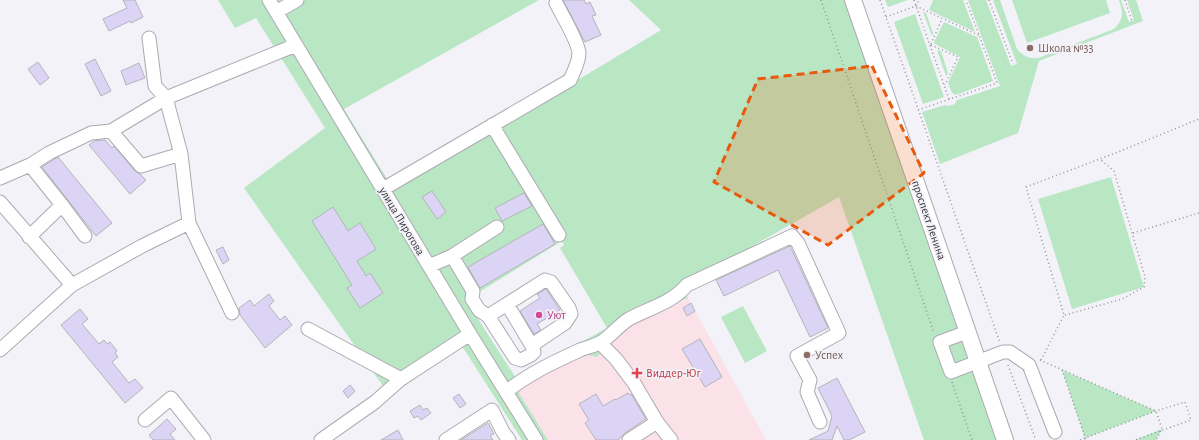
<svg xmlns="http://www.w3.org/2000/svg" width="1199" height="440" font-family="'Alegreya Sans',sans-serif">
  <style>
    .medical { fill: #fbe1e8 }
    .green { fill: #b9e7c4; fill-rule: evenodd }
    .building { fill: #dcd4f4; stroke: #b5b3ba }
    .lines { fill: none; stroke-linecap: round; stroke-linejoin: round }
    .minor-casing { stroke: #abaab1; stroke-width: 15 }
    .major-casing { stroke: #abaab1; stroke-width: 18 }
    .path { stroke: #949398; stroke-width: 1.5; stroke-dasharray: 1 3; stroke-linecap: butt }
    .minor { stroke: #fff; stroke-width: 13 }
    .major { stroke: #fff; stroke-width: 16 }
    .marked { fill: #e8590c; fill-opacity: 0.2; stroke: #e8590c; stroke-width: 3; stroke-dasharray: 8 5; stroke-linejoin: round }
    .education-dot { fill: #8d6e63; stroke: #f3f2f9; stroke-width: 1.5 }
    .hotel-dot { fill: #d1479c; stroke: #f3f2f9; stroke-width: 1.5 }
    .health-dot { fill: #e0444e; stroke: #f3f2f9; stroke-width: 1.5 }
    .labels { text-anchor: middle; stroke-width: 3.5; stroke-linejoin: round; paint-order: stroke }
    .education-label { font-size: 12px; fill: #785e54; stroke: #f3f2f9; text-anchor: start }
    .street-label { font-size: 12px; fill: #38373a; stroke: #f3f2f9 }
    .hotel-label { font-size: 12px; fill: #b23c85; stroke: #f3f2f9; text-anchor: start }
    .health-label { font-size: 12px; fill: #be3a42; stroke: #f3f2f9; text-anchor: start }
  </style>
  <rect width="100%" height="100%" fill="#f3f2f9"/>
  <path class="medical" d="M688 298 766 440H548L516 388 574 359 588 355 612 336 655 310Z"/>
  <path class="green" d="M218 0H280L286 10 305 0H539L344 109 394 190 661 30 629 0H853L1005 440H924L839 197 682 286 688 298 655 310 613 336 597 357 588 355 574 359 516 388 548 440H522L462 346 390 396 244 188 325 128 256 18 235 28ZM562 241 564 245 560 248 607 328 516 378 466 300Z
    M885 0H908L888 7Z
    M933 0H963L975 32 929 10Z
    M968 0H986L1011 66 1017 64 993 0H1000L1017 49C1023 56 1029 59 1038 58L1114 29C1124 19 1123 12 1119 0H1121L1129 22 1134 20 1127 0H1136L1143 21 1039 61 1018 133 940 164 922 112 945 105 948 106 955 104 957 100 1000 86Z
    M1012 0H1106L1110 13 1027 43Z
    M923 12 926 13 933 33 932 36Z
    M915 14 944 97 923 104 894 22Z
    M944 22 977 37 993 81 956 95 952 93 948 83 960 57 935 44 934 42Z
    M937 50 941 51 948 73 946 76Z
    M1111 177 1144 287 1072 309 1038 199Z
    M743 306 767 351 745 363 721 317Z
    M1062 370 1156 411 1085 438Z
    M1162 429 1156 440H1135Z"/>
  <path class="building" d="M123 0H135L143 17 131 23 130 21 109 31 103 19 127 8Z
    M563 0H584L586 4 590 2 596 15 592 16 601 35 585 42Z
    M95 59 111 91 101 96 85 64Z
    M38 62 49 78 40 85 28 69Z
    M139 63 145 78 126 85 121 71Z
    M105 140 112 148 114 146 135 171 140 174 146 180 130 194 89 145 94 141Z
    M58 157 112 223 96 236 42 167Z
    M432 191 446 212 437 219 422 197Z
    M524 193 532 206 502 221 495 208Z
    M333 207 348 231 360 223 376 249 357 261 366 276 370 273 383 293 360 308 347 288 352 285 312 221Z
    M543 224 555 244 480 288 468 267Z
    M790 246 828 328 810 337 778 270 724 296 716 280Z
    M223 247 229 260 223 264 216 250Z
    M546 289 560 310 537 324 541 330 534 334 520 311 540 298 537 294Z
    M269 294 274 301 269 306 280 320 285 316 292 325 265 348 240 315 239 308 250 300 254 306Z
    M691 303 695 311 687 316 683 308Z
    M80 309 88 319 82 324 99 344 104 340 107 344 110 342 117 351 115 353 118 357 112 362 129 383 135 379 143 388 125 403 61 325Z
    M700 339 722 377 705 387 682 349Z
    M837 378 865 432 849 440H844L837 426 832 440H809L828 431 832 416 818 388Z
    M350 385 355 391 348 398 343 391Z
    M628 393 630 395 631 394 646 419 625 433 618 440H596L585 423 589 420 579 404 596 394 603 406 615 399 616 400Z
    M459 394 466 404 460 408 453 398Z
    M420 405 423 410 427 408 431 413 421 420 418 416 414 418 410 411Z
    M167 419 176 429 170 434 175 440H153L149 435Z
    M488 423 494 434 490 435 493 440H461Z
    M398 430 403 440H381Z"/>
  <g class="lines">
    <defs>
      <path id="minor" d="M269 0 470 334 536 440
        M276 12 297 0
        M149 38 155 86 166 98 181 154 189 223
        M492 125 559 235
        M111 131 141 166 181 154
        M30 165 62 205
        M0 178 30 165 49 153 91 133 111 131 166 98 296 45
        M383 189 570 80C574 71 579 62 579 53 578 41 562 15 556 3
        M0 202 72 285
        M29 237 62 205 85 236
        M452 256 473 291 472 299 479 310 488 316 515 358 521 360 531 355 534 352 532 346 507 304
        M429 266 452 256 497 227
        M488 316 545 280 551 282 569 308 571 314 565 323 532 345
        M308 329 401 379
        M967 332 940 342 951 372 1003 352H1010L1029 365 1055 432
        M600 343 616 359 634 383 657 422 671 440
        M0 350 72 285 142 246 189 223 232 313
        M506 392C528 374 554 362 580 350 587 347 595 346 601 342 611 336 619 325 629 319 649 308 672 303 687 285L792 236 798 243 839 333 797 356 810 380 807 392 820 422
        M145 420 171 398 204 440
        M321 440 375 402 401 379 470 334
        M446 440 492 410 503 432 509 440
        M629 440 657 422"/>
      <path id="major" d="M853 0 1005 440"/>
    </defs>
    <use href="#minor" class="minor-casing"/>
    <use href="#major" class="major-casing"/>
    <path class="path" d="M821 0 934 333
      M880 0 1000 343
      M914 0 949 99
      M989 0 1013 64
      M1125 0 1132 21
      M916 6 919 0
      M886 17 916 6 980 36
      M931 44 942 19
      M931 45 958 57 945 85
      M918 110 997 83 966 0
      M1133 233 1199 213
      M1065 315 1122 299 1144 287 1145 277 1114 171 1100 159
      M1040 360 1156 411 1162 429 1156 440
      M1041 360 1064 315 1026 187 1118 152 1199 119
      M1008 365 1036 440
      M1062 370 1086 440
      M952 382 972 440
      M1080 440 1156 411 1185 402 1191 420 1135 440"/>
    <use href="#minor" class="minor"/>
    <use href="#major" class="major"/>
  </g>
  <path class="marked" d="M872 66 924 173 828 245 714 182 758 79Z"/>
  <g class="education-dot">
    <circle cx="1030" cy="48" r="4"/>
    <circle cx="807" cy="355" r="4"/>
  </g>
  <circle class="hotel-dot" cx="539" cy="315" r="4"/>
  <path class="health-dot" d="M635 367h4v4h4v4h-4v4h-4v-4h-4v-4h4z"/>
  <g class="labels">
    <g class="education-label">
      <text x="1038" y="52">Школа №33</text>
      <text x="815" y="359">Успех</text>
    </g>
    <g class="street-label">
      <text transform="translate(929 220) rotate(71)" y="4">проспект Ленина</text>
      <text transform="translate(402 221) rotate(59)" y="4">улица Пирогова</text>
    </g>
    <g class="hotel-label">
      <text x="547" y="319">Уют</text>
    </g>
    <g class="health-label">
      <text x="646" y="377">Виддер-Юг</text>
    </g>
  </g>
</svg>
